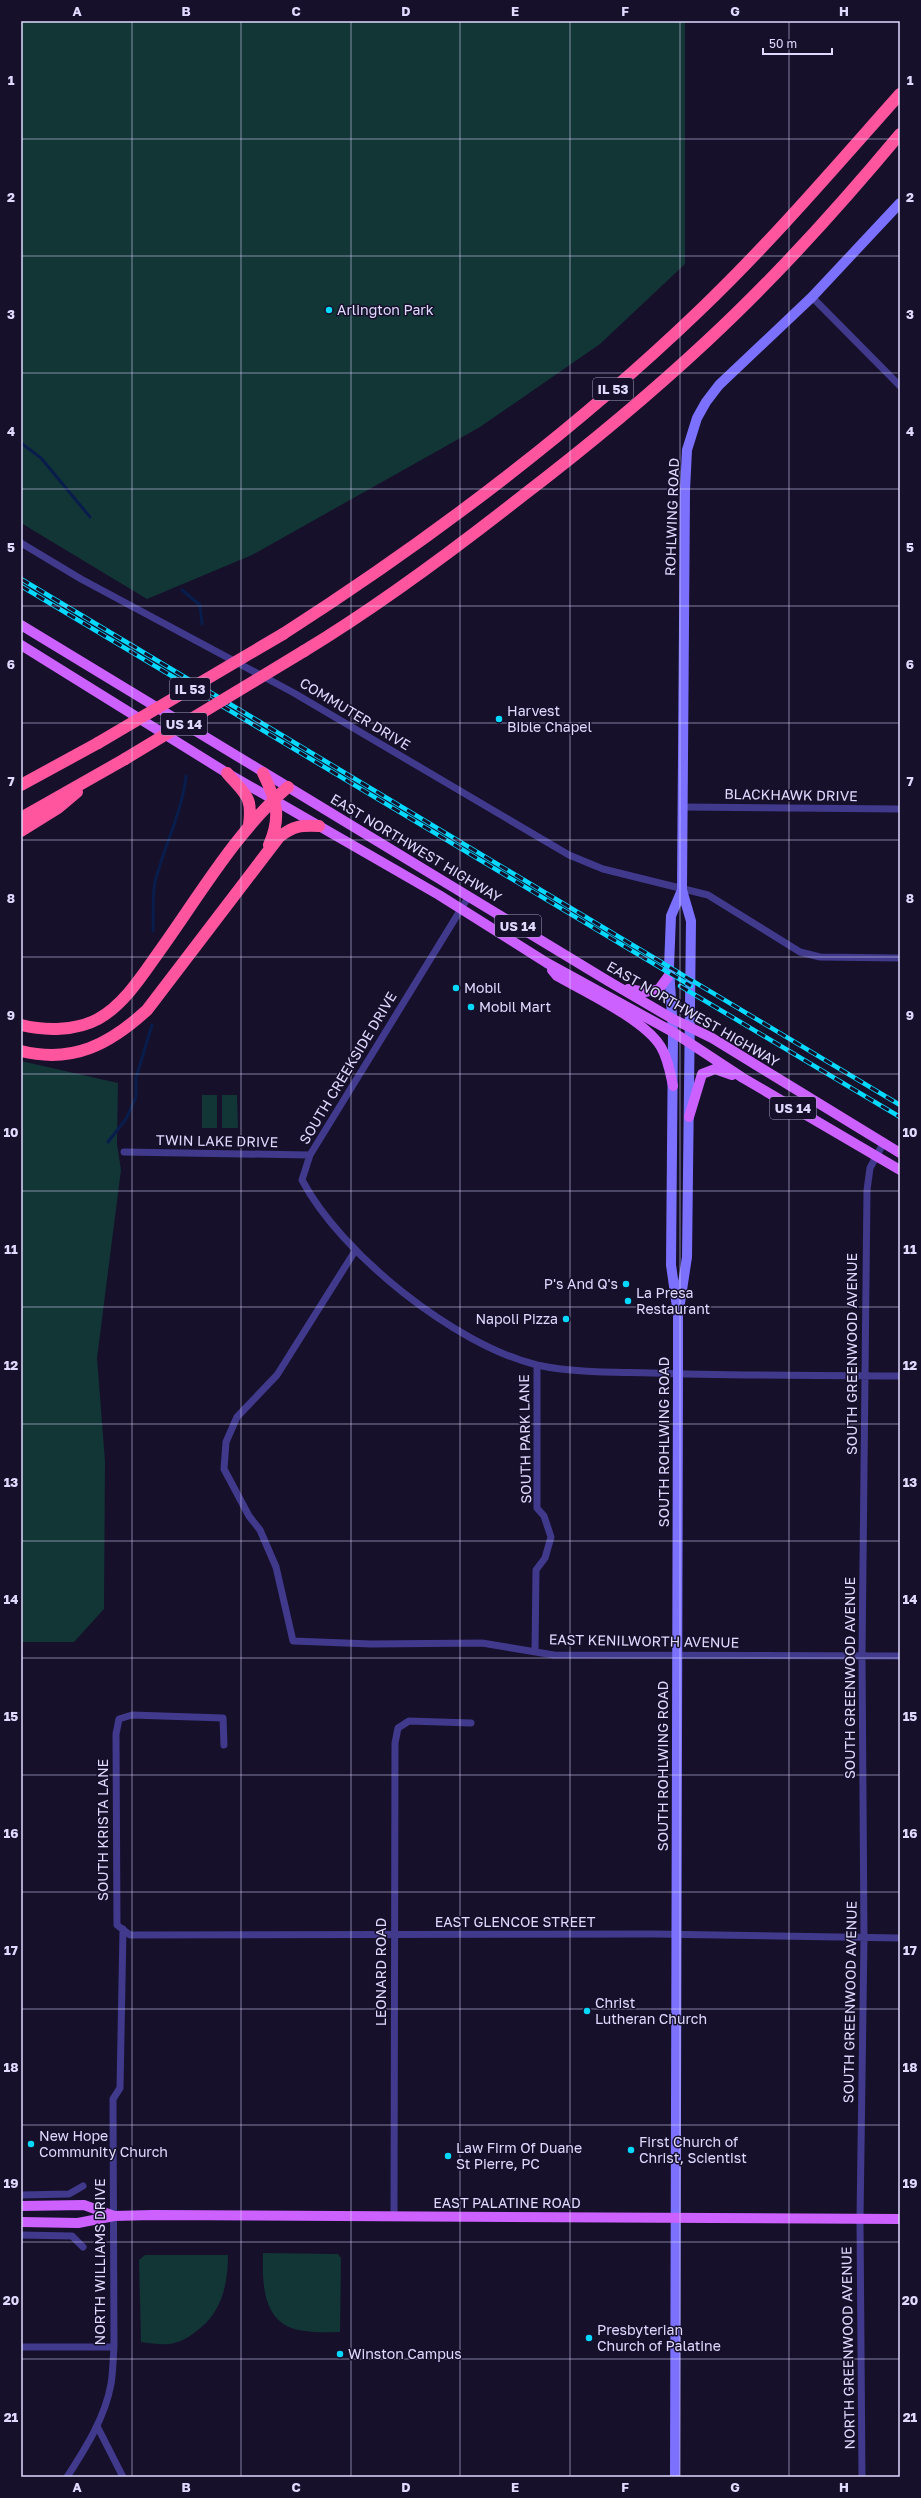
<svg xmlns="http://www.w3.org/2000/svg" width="921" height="2498" font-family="'Golos Text',sans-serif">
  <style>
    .green { fill: #123536 }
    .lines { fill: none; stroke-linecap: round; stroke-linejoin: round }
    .stream { stroke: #081d4b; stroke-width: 3 }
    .street { stroke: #40398c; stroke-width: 7 }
    .secondary { stroke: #7c71ff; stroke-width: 10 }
    .primary { stroke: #cc61ff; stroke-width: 10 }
    .highway { stroke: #ff559e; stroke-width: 12 }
    .rail-casing { stroke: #06d9ff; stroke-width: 4.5 }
    .rail { stroke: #16102b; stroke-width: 3; stroke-dasharray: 9; stroke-linecap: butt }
    .highway-bridge { stroke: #ff559e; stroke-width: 12 }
    .grid { fill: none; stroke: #e0daff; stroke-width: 1; stroke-opacity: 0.55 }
    .poi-dot { fill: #06d9ff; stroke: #16102b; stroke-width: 1.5 }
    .labels { text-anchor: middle; stroke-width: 3; stroke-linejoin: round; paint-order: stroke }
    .shield { fill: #16102b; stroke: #a39dbf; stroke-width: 1 }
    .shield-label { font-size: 13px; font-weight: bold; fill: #e0daff }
    .poi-label { font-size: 14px; fill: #e0daff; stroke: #16102b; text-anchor: start }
    .street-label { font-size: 14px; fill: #e0daff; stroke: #16102b }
    .neatline { fill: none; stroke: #e0daff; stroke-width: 1.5 }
    .grid-label { font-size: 13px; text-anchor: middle; font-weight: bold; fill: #e0daff }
  </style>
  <rect width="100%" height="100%" fill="#16102b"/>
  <path class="green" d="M21 21H685V264L600 344 480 427 252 555 147 599 21 523Z
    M21 1061 118 1083 117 1144 121 1170 97 1358 105 1461 104 1609 74 1642H21Z
    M202 1095H217V1128H202Z
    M222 1095H237L238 1128H222Z
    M263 2253 338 2254 341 2258 340 2332C328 2332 317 2333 305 2331 263 2327 262 2286 263 2253Z
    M145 2255H228C228 2286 221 2315 194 2333 188 2338 178 2343 169 2344 160 2345 150 2343 141 2342L139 2260Z"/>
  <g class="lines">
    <path class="stream" d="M21 443 41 458 90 517
      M182 590 200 605 202 624
      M153 931C154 916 152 897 155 882 164 846 182 813 186 776
      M108 1142 126 1119 136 1097V1078L152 1025"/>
    <path class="street" d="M812 297 900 386
      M21 543 81 579 294 693 569 855 603 869 708 895 800 952 820 957 900 958
      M683 807 900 809
      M469 896 310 1155 302 1180C341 1254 455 1345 537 1365 574 1373 614 1372 651 1373 734 1376 817 1375 900 1376
      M124 1152 310 1155
      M355 1251 277 1375 237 1417 226 1442 224 1469 249 1516 260 1530 276 1567 293 1641 371 1644 482 1643 554 1655 900 1656
      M535 1652 536 1570 545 1558 551 1537 544 1516 537 1508V1365
      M224 1745 223 1718 132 1715 119 1719 116 1734 117 1925 130 1935 654 1934 900 1938
      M21 2195 69 2194 83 2186
      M394 2216 395 1743 398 1728 409 1721 471 1723
      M21 2235 72 2236 83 2247
      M21 2347H114
      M97 2426 123 2477
      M67 2477C85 2449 105 2418 111 2384 113 2372 113 2359 114 2347L113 2099 120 2088 123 1929
      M862 2477 860 2219 864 1938 862 1656 867 1190 870 1168 884 1142"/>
    <path class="secondary" d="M680 1303 687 1257 691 921 682 890 685 490 687 450 697 418 706 402 719 385 812 297 900 203
      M675 2477 678 1374V1314L671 1265 673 1032 669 967 671 916 682 890"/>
    <path class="primary" d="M21 625 608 981 673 1019 712 1038 900 1153
      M21 645 227 773 439 895 547 963 673 1032 743 1078 900 1170
      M552 970 557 976C585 992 645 1020 661 1047 668 1059 670 1072 673 1086
      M628 989 646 992 659 989 670 974
      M689 1117 702 1074 715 1069 732 1075
      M21 2206 84 2205 114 2216
      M21 2222 78 2223 114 2216 152 2215 900 2219"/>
    <path class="highway" d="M283 634C431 539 573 432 700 310 771 242 835 167 900 94
      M304 651C380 605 451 552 521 497 585 448 648 396 707 341 776 277 840 206 900 134
      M227 773C245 794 253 796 249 825
      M263 773C276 800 282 816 269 845
      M21 785 98 743
      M21 818 125 759
      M21 831 58 808 77 792
      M21 1025C45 1031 76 1031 98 1019 125 1004 143 974 161 949 199 896 238 829 288 787
      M21 1051C73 1064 110 1044 147 1010L279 837C293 826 301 825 319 826"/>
    <defs>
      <path id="rail" d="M21 579 900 1105
        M21 586 691 986
        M680 986 900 1117"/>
    </defs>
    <use href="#rail" class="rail-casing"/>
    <use href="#rail" class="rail"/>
    <path class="highway-bridge" d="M98 743 283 634
      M125 759 304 651"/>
  </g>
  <path class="grid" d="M132 21V2477M241 21V2477M351 21V2477M460 21V2477M570 21V2477M680 21V2477M789 21V2477M21 139H900M21 256H900M21 373H900M21 489H900M21 606H900M21 723H900M21 840H900M21 957H900M21 1074H900M21 1191H900M21 1307H900M21 1424H900M21 1541H900M21 1658H900M21 1775H900M21 1892H900M21 2009H900M21 2125H900M21 2242H900M21 2359H900"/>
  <g class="poi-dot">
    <circle cx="329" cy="310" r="4"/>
    <circle cx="499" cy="719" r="4"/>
    <circle cx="456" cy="988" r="4"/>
    <circle cx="471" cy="1007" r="4"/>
    <circle cx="626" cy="1284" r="4"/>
    <circle cx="628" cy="1301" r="4"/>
    <circle cx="566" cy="1319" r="4"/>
    <circle cx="587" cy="2011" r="4"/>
    <circle cx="31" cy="2144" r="4"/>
    <circle cx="631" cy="2150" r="4"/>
    <circle cx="448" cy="2156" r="4"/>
    <circle cx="589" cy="2338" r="4"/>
    <circle cx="340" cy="2354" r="4"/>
  </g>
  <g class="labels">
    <g class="shield">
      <rect x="593" y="378" width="40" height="22" rx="3"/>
      <rect x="170" y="678" width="40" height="22" rx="3"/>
      <rect x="161" y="713" width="46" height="22" rx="3"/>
      <rect x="495" y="915" width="46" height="22" rx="3"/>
      <rect x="770" y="1097" width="46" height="22" rx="3"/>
    </g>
    <g class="shield-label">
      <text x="613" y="394">IL 53</text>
      <text x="190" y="694">IL 53</text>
      <text x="184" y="729">US 14</text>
      <text x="518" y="931">US 14</text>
      <text x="793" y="1113">US 14</text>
    </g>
    <g class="poi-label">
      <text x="337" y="315">Arlington Park</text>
      <text x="507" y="716">Harvest<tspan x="507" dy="16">Bible Chapel</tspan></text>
      <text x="464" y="993">Mobil</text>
      <text x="479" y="1012">Mobil Mart</text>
      <text x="618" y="1289" text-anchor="end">P's And Q's</text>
      <text x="636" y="1298">La Presa<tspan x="636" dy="16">Restaurant</tspan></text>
      <text x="558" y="1324" text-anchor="end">Napoli Pizza</text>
      <text x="595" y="2008">Christ<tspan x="595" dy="16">Lutheran Church</tspan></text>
      <text x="39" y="2141">New Hope<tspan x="39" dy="16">Community Church</tspan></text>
      <text x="639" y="2147">First Church of<tspan x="639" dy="16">Christ, Scientist</tspan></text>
      <text x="456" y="2153">Law Firm Of Duane<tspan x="456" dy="16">St Pierre, PC</tspan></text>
      <text x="597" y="2335">Presbyterian<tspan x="597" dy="16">Church of Palatine</tspan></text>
      <text x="348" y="2359">Winston Campus</text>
    </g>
    <g class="street-label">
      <text transform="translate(672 517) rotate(-88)" y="5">ROHLWING ROAD</text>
      <text transform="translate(355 714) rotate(31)" y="5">COMMUTER DRIVE</text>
      <text transform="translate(791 795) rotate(1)" y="5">BLACKHAWK DRIVE</text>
      <text transform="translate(416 848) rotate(31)" y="5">EAST NORTHWEST HIGHWAY</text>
      <text transform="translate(693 1014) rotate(30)" y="5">EAST NORTHWEST HIGHWAY</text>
      <text transform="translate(348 1068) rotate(-59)" y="5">SOUTH CREEKSIDE DRIVE</text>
      <text transform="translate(217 1141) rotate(1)" y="5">TWIN LAKE DRIVE</text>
      <text transform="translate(852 1354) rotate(-90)" y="5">SOUTH GREENWOOD AVENUE</text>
      <text transform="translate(525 1439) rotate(-91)" y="5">SOUTH PARK LANE</text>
      <text transform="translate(664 1442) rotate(-90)" y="5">SOUTH ROHLWING ROAD</text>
      <text transform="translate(644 1641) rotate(1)" y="5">EAST KENILWORTH AVENUE</text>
      <text transform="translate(850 1678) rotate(-90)" y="5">SOUTH GREENWOOD AVENUE</text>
      <text transform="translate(663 1766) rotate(-90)" y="5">SOUTH ROHLWING ROAD</text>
      <text transform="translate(103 1830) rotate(-90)" y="5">SOUTH KRISTA LANE</text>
      <text x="515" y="1927">EAST GLENCOE STREET</text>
      <text transform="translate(381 1972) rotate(-90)" y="5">LEONARD ROAD</text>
      <text transform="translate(850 2002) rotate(-89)" y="5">SOUTH GREENWOOD AVENUE</text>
      <text x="507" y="2208">EAST PALATINE ROAD</text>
      <text transform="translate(100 2262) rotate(-90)" y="5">NORTH WILLIAMS DRIVE</text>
      <text transform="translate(848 2348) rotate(-91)" y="5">NORTH GREENWOOD AVENUE</text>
    </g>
  </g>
  <rect width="921" height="2498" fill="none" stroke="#16102b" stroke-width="44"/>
  <path d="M763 48v6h69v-6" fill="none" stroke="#e0daff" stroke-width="2"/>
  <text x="769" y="48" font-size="12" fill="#e0daff" stroke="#16102b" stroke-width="3" paint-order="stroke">50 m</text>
  <rect x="22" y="22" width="877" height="2454" class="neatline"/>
  <g class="grid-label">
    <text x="77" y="16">A</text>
    <text x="186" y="16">B</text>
    <text x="296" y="16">C</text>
    <text x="406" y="16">D</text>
    <text x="515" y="16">E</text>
    <text x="625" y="16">F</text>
    <text x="735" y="16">G</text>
    <text x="844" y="16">H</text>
    <text x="11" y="85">1</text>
    <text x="910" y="85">1</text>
    <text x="11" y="202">2</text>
    <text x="910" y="202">2</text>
    <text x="11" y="319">3</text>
    <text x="910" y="319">3</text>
    <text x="11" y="436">4</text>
    <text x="910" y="436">4</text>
    <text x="11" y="552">5</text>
    <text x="910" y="552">5</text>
    <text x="11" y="669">6</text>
    <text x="910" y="669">6</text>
    <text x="11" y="786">7</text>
    <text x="910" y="786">7</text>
    <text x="11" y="903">8</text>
    <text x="910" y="903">8</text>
    <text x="11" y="1020">9</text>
    <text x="910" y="1020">9</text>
    <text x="11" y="1137">10</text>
    <text x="910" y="1137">10</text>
    <text x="11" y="1254">11</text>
    <text x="910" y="1254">11</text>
    <text x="11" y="1370">12</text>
    <text x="910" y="1370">12</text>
    <text x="11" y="1487">13</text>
    <text x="910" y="1487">13</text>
    <text x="11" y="1604">14</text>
    <text x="910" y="1604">14</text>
    <text x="11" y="1721">15</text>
    <text x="910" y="1721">15</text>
    <text x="11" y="1838">16</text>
    <text x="910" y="1838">16</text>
    <text x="11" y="1955">17</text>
    <text x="910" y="1955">17</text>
    <text x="11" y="2072">18</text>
    <text x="910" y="2072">18</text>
    <text x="11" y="2188">19</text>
    <text x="910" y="2188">19</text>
    <text x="11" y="2305">20</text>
    <text x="910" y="2305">20</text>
    <text x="11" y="2422">21</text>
    <text x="910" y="2422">21</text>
    <text x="77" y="2492">A</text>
    <text x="186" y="2492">B</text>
    <text x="296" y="2492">C</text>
    <text x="406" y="2492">D</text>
    <text x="515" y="2492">E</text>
    <text x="625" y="2492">F</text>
    <text x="735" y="2492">G</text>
    <text x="844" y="2492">H</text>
  </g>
</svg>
